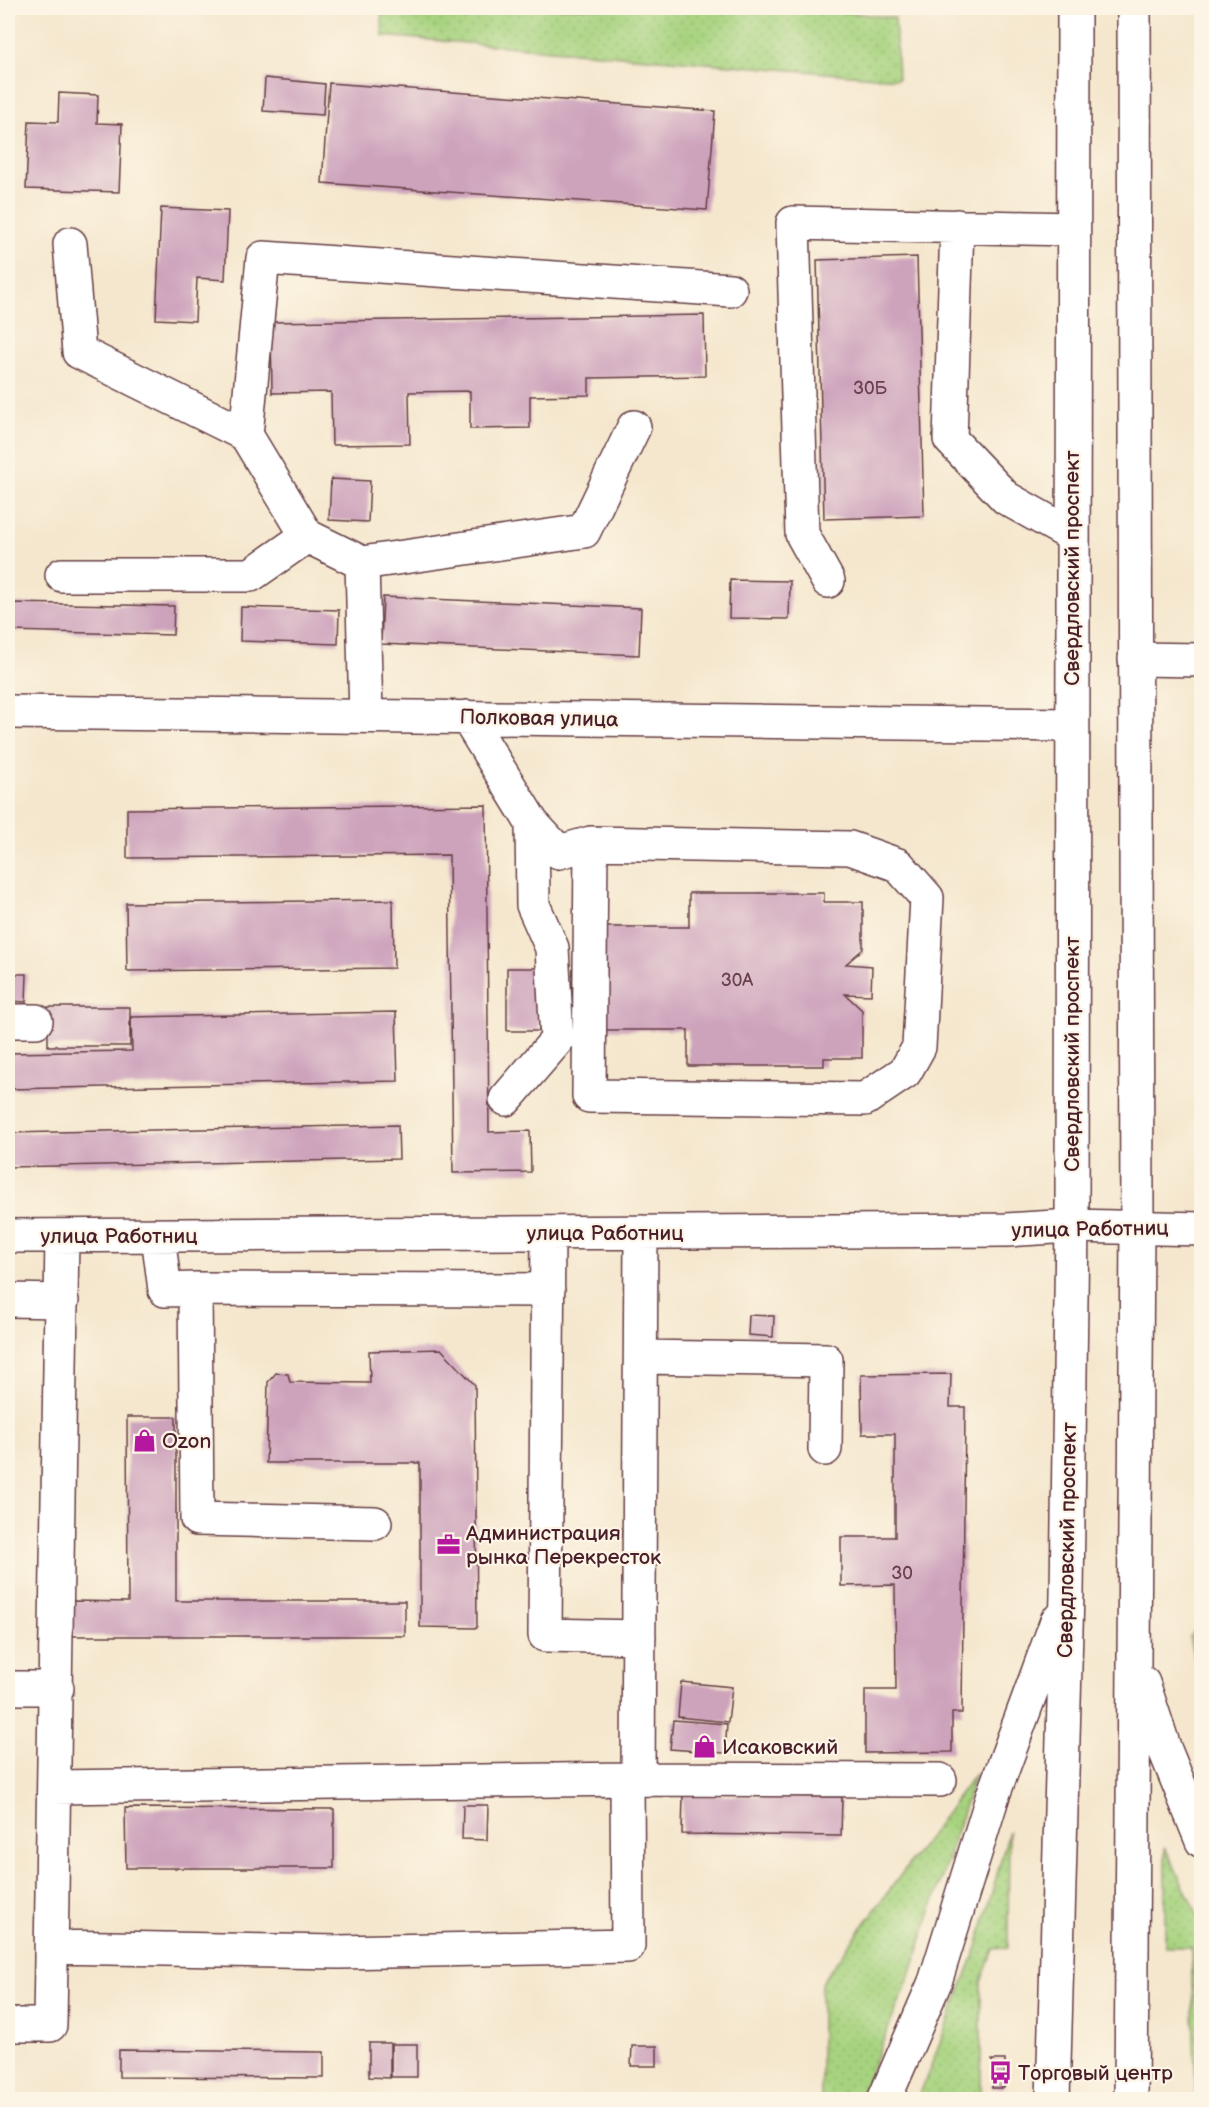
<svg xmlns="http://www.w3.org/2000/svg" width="1209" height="2107" font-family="'Balsamiq Sans',sans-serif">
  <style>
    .grass { fill: url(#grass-dots); stroke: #787955; stroke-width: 1.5 }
    .building { fill: #cda3bc }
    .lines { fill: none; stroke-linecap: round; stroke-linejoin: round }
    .minor-casing { stroke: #643d43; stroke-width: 36 }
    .major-casing { stroke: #643d43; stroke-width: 36 }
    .minor { stroke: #fff; stroke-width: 33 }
    .major { stroke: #fff; stroke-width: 33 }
    .labels { text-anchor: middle; stroke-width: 4.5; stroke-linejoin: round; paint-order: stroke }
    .number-label { font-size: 18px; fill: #6b404f }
    .street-label { font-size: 21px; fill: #4a1f2b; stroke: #fcf5e5 }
    .poi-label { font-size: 21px; fill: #4a1f2b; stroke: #fcf5e5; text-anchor: start }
  </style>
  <defs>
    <pattern id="grass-dots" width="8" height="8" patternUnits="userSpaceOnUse" patternTransform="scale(1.5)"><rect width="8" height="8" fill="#a7d37f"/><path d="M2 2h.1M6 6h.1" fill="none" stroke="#91b56e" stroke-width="1.8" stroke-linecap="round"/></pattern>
  </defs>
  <rect width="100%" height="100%" fill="#fcf5e5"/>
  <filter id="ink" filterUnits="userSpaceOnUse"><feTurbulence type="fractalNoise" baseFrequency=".0167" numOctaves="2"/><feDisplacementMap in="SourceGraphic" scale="12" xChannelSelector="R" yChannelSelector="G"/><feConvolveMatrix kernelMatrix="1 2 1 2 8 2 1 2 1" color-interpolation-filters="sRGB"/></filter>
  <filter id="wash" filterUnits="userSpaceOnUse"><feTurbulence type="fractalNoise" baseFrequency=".008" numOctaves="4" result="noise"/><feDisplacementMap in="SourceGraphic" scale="24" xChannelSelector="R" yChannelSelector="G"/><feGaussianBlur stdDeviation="1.35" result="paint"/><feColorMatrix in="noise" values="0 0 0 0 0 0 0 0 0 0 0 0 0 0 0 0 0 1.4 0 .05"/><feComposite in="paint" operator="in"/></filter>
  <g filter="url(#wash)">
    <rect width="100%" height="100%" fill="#f5e7ce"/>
    <path class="grass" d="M381 8H813L895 18 898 79 383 36Z
      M1198 1626 1201 1635V1686L1189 1637Z
      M975 1774 910 1976 859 2099H821V1983Z
      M1009 1831 1008 1947 993 1949 981 1982V2099H918L977 1947Z
      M1165 1847 1201 1923V2099H1196L1191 1947H1165Z"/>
    <g id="blocks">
      <path class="building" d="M265 78 325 84 323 115 263 111Z
        M329 83 715 111 707 210 322 183Z
        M59 93 98 95 97 123 122 124 119 192 26 189 29 121 58 122Z
        M161 208 228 211 225 280 197 278 195 321 156 319Z
        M917 257 924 516 824 519 817 260Z
        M704 315 705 376 589 378V395L530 396V428L470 429V391L409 392 410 444 332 445 331 392 272 393 271 322Z
        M331 479 370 481 368 522 329 520Z
        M730 580 790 581 789 619 729 618Z
        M383 597 641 608 639 655 381 644Z
        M11 603 174 606 173 635 10 631Z
        M241 607 339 610 338 644 240 641Z
        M486 805 489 1132 530 1131 531 1172 453 1173 449 855 127 858V809Z
        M689 893H824V902H863V949L846 964 872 966 871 995 845 994 862 1010V1058H824V1066H688V1030H603V927H689Z
        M393 900 394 968 127 971 126 903Z
        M507 968H539V1031H507Z
        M8 974H27L26 1002 8 1001Z
        M48 1007H130V1046H48Z
        M396 1012 398 1081 8 1089V1053L132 1051 131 1017Z
        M398 1125 399 1159 8 1167V1133Z
        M749 1315 774 1316 773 1337 748 1335Z
        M441 1349 475 1385 477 1628 420 1627V1463H266L268 1382 276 1373 288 1374 290 1382 370 1383 369 1351Z
        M951 1374 950 1407H965L962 1713H952V1752L865 1753V1690H896L895 1585 841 1586V1537H895V1434H862L861 1375Z
        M127 1417H176V1601H405V1636H73V1601L128 1602Z
        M681 1682 732 1687 728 1722 678 1717Z
        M673 1720 727 1724 725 1753 670 1749Z
        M683 1795 842 1797 841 1836 682 1834Z
        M463 1805H488L487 1840 462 1839Z
        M125 1808 334 1809V1868H126Z
        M369 2043H390V2078L369 2077Z
        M391 2044H417V2077H391Z
        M632 2046H657V2066H631Z
        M119 2050 324 2052V2078L119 2077Z
        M992 2060H1005L1004 2088H992Z"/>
    </g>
  </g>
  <g filter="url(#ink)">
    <use href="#blocks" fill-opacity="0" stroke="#643d43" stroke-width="1.5"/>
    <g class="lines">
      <defs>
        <path id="minor" d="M957 226 950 439 1006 498 1072 535
          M70 244 79 352 246 435
          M634 427 584 531 362 563 307 536 246 435 263 258 730 290
          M362 563 366 716
          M62 575H251L307 536
          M828 581 802 534 793 223 1073 229
          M1135 659 1202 660
          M8 712 1071 725
          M467 717 532 823 559 852 591 843 589 1096 865 1099 905 1072 919 1047 927 898 898 865 850 848 591 843
          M8 1021H36
          M506 1099 557 1040 552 948 533 905 532 823
          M548 1233 545 1635 639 1637
          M8 1236 1006 1230 1072 1226 1202 1229
          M158 1236 165 1290 195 1289 197 1519 375 1523
          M195 1289 548 1290
          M8 1300 62 1301
          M641 1357 826 1360 825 1449
          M8 1688H57
          M638 1779 641 1232
          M55 1787 627 1779 940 1780
          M52 1947 339 1952 628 1946 627 1779
          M8 2025H50L62 1236"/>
        <path id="major" d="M1143 1683 1165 1750 1202 1841
          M884 2100 935 1982 993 1795 1057 1621
          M1053 2100 1067 1594 1072 1226 1074 8
          M1131 2100 1137 1227 1134 8"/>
      </defs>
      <use href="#minor" class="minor-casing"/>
      <use href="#major" class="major-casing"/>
      <use href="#minor" class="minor"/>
      <use href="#major" class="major"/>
    </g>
  </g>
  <defs>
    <symbol id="shop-bare" viewBox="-9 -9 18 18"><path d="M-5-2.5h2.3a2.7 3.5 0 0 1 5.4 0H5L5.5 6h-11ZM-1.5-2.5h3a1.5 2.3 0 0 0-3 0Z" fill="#b5179e" stroke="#fcf5e5" stroke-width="2.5" paint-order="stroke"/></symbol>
    <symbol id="office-bare" viewBox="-9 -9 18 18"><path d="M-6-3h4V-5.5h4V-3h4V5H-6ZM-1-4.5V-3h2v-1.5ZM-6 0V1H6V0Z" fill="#b5179e" stroke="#fcf5e5" stroke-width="2.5" paint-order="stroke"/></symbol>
    <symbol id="bus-bare" viewBox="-9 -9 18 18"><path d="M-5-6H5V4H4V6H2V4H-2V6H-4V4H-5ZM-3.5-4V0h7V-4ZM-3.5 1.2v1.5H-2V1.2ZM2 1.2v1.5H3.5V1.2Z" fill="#b5179e" stroke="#fcf5e5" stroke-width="2.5" paint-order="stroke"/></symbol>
  </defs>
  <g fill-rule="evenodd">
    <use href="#shop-bare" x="128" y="1424" width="33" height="33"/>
    <use href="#office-bare" x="432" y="1528" width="33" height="33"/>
    <use href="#shop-bare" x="688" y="1730" width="33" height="33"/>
    <use href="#bus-bare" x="984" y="2056" width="33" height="33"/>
  </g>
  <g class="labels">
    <g class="number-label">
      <text x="870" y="394">30Б</text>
      <text x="737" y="986">30А</text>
      <text x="902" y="1579">30</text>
    </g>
    <g class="street-label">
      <text transform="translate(1072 568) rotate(-90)" y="7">Свердловский проспект</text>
      <text transform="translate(539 718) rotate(1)" y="7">Полковая улица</text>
      <text transform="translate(1072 1054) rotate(-90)" y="7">Свердловский проспект</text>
      <text transform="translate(1090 1229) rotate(-1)" y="7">улица Работниц</text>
      <text x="605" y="1240">улица Работниц</text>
      <text x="119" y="1243">улица Работниц</text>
      <text transform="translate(1067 1540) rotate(-89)" y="7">Свердловский проспект</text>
    </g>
    <g class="poi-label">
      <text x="162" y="1448">Ozon</text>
      <text x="466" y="1540">Администрация<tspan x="466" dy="24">рынка Перекресток</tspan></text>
      <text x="722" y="1754">Исаковский</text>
      <text x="1018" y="2080">Торговый центр</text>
    </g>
  </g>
  <rect width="1209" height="2107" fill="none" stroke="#fcf5e5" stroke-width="30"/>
</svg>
